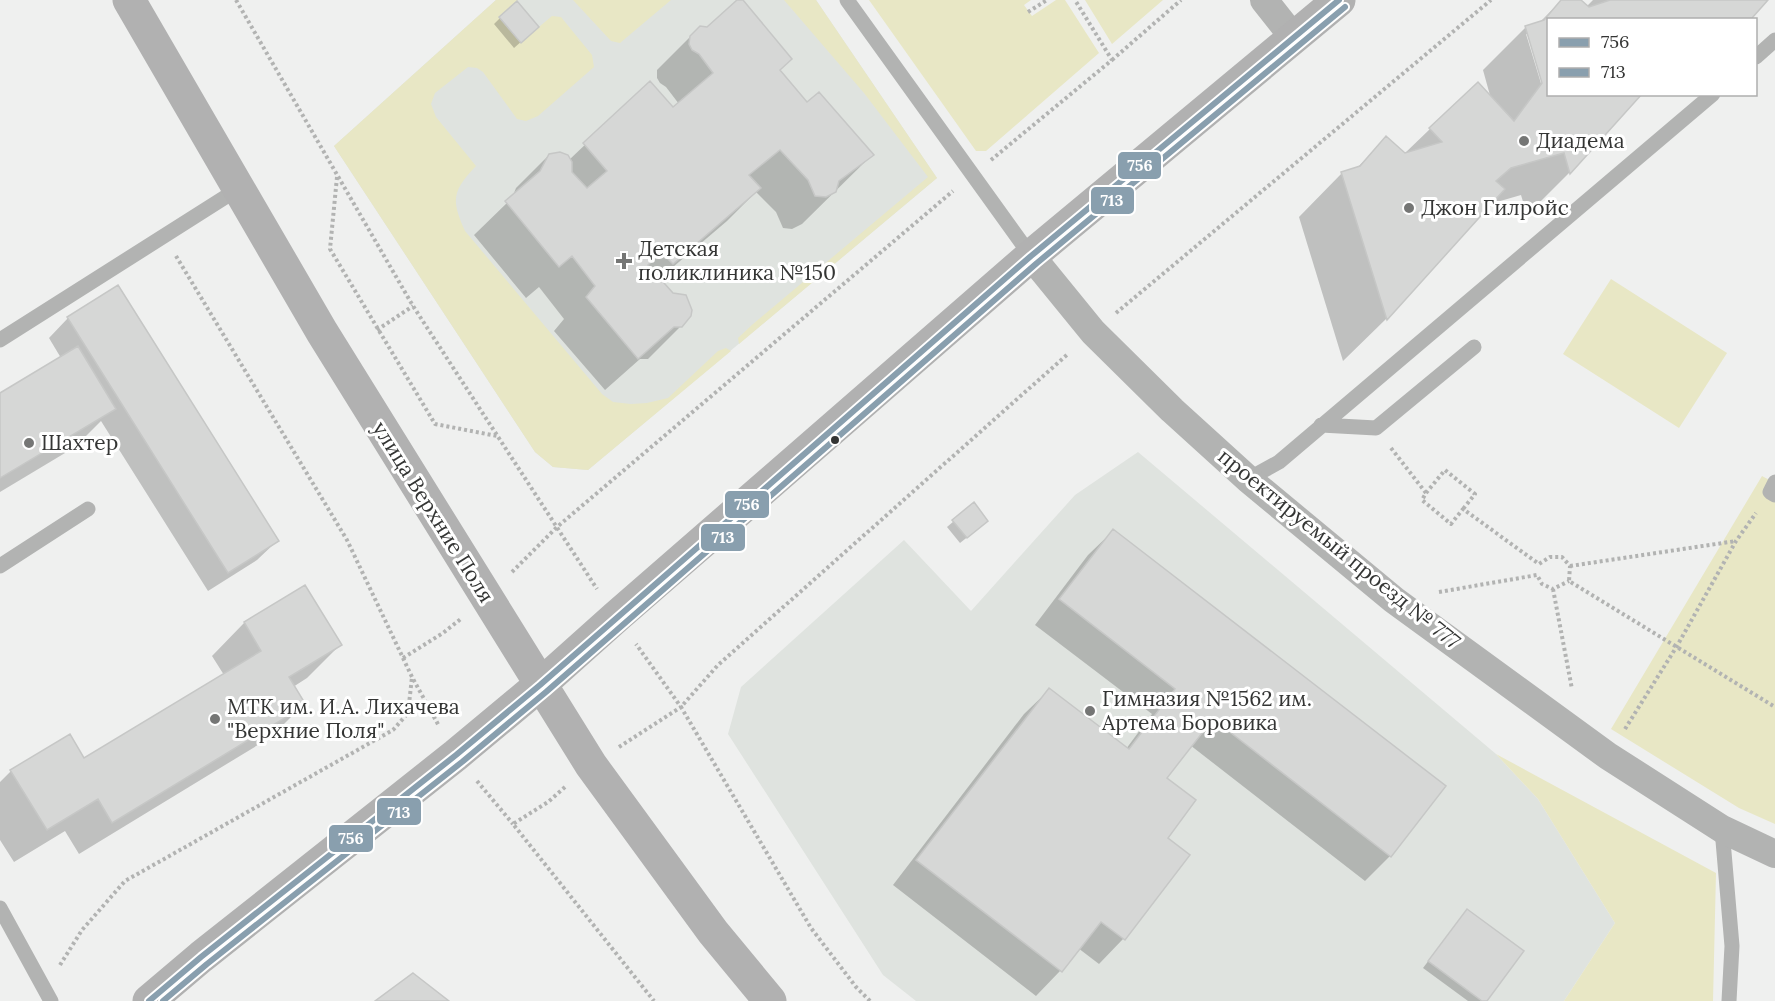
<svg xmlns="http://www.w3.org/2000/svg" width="1775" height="1001" font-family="Lora,serif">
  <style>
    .built { fill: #dfe3df }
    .green { fill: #e8e7c5 }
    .shadow { fill: #0003; fill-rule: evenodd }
    .building { fill: #d6d7d6; stroke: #c6c7c6; stroke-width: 1.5 }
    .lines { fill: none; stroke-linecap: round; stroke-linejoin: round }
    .path { stroke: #b2b3b2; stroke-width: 4; stroke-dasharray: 3 3; stroke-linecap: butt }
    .service { stroke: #b2b3b2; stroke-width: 15 }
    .minor { stroke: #b2b3b2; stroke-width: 28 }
    .secondary { stroke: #b1b1b1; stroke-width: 33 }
    .bus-1-casing { stroke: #fff; stroke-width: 10 }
    .bus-2-casing { stroke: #fff; stroke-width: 10 }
    .bus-1 { stroke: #899fae; stroke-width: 6 }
    .bus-2 { stroke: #899fae; stroke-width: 6 }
    .poi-dot { fill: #757675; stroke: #fff; stroke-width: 2 }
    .bus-dot { fill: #343534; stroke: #fff; stroke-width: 2 }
    .labels { text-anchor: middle; stroke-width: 6; stroke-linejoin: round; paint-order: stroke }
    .poi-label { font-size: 21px; fill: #343534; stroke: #fff; text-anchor: start }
    .street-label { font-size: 21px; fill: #343534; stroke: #fff }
    .line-badge { stroke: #fff; stroke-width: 2 }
    .badge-label { font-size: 16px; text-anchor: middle; font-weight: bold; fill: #fff }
  </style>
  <rect width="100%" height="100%" fill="#eff0ef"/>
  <path class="built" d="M496 0H816L937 178 588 470 553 467 535 452 334 146Z
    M1138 452 1496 754 1538 799 1615 923 1564 1001H916L883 975 728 734 741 687 904 540 971 611 1075 495Z"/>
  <path class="green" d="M496 0H518L499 17 521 42 552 16 561 17 592 55 594 67 538 116 526 121 517 119 483 72 477 68 468 67 435 93 431 104 436 117 476 166C452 191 451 200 465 231L602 394 613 402 631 404 647 403 668 398 718 351 726 348 731 351 588 470 553 467 535 452 334 146Z
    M573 0H671L620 43 611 41Z
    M784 0H816L937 178 739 344 738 338 753 324 928 177 864 93Z
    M869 0H1031L1024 5 1032 16 1056 0H1065L1099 53 986 151H976Z
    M1085 0H1163L1112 44Z
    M1611 279 1727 353 1679 428 1563 354Z
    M1762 476 1775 483V824L1739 808 1611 729Z
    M1496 754 1716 873 1713 1001H1564L1615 923 1538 799Z"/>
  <path class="shadow" d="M740 0 778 70 807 105 872 155 802 224 792 229 783 228 776 212 756 192 727 221 659 279 681 326 648 359H640L605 390 554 331 564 319 539 287 526 298 474 235 512 198 516 188 549 155 569 160 650 83 673 109 679 104 666 87 660 83 657 78V70L700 27 708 28Z
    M1562 0H1579L1586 7 1593 0H1766L1748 20H1548V94H1640L1569 173 1527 215 1521 195 1490 204 1386 319 1343 361 1299 217 1342 173 1356 169 1386 138 1404 154 1430 129 1491 99 1483 70 1526 27 1539 23ZM1526 34 1529 35 1546 90H1543Z
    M500 18 531 33 514 48 494 24Z
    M68 318 277 541 257 560 208 591 101 421 75 447 0 492V395L61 358 49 338Z
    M974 504 980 527 960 543 947 527Z
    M1113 531 1444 786 1390 856 1365 881 1190 745 1165 778V838L1188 855 1123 939 1099 964 1078 948 1060 971 1036 996 893 885 1024 714 1049 690 1126 749 1152 714 1035 625 1088 555Z
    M304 587 340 645 307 678 293 687 304 704 271 737 79 854 65 831 14 862 0 840V782L11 771 84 760 224 675 212 656 244 623Z
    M1461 918 1485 1001H1468L1423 968Z"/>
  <path class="building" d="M737 0H743L792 59 780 70 807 102 819 92 874 155 839 181 836 192 826 197 815 196 808 180 780 150 749 175 761 188 673 264 661 252 648 265 673 293 686 295 692 310 691 316 682 327H674L638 359 586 297 595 286 572 256 559 267 505 201 540 171 549 154 560 152 568 155 572 162V172L587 188 607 171 583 143 650 81 673 107 713 73 699 54 692 50 689 44 690 36 700 26 707 27Z
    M1561 0H1581L1589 7 1610 0H1768L1752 18 1745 20H1548V94H1642L1570 174 1564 153 1511 168 1496 181 1505 189 1387 320 1341 172 1360 166 1386 136 1405 153 1442 142 1429 128 1478 82 1514 121 1542 83 1525 26 1544 20Z
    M517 1 539 27 521 43 499 17Z
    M118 285 279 541 228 573 67 317Z
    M78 346 116 409 0 478V393Z
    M974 502 988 521 967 538 952 520Z
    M1113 529 1446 786 1391 857 1213 719 1167 778 1196 800 1168 838 1190 855 1125 940 1101 922 1062 972 916 860 1049 688 1129 749 1175 689 1059 599Z
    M305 585 342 645 289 677 306 705 112 823 98 799 47 830 10 770 70 734 84 758 261 651 244 622Z
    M1467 909 1524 951 1487 1001H1482L1428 961Z
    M413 973 449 1001H375Z"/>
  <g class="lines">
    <path class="path" d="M236 0 413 306 597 589
      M1028 12 1047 0
      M1112 60 1181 0
      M991 160 1112 60 1075 0
      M337 177 330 249 435 424 497 436
      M176 256 347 540 412 677 439 726
      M1116 313 1491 0
      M377 330 413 306
      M1391 448 1426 493 1422 500 1451 524 1463 509 1539 564 1550 557H1562L1570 566 1569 581 1775 707
      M1426 493 1445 470 1475 494 1463 509
      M1570 566 1736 541
      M512 572 557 527 953 191
      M1553 589 1572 689
      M1439 592 1537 575 1542 584 1553 589 1569 581
      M403 658 443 633 462 618
      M1625 729 1677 646 1736 541 1756 513
      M619 747 681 707 636 644
      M477 781 513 824
      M565 787 548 802 513 824 654 1001
      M60 965 82 930 125 881 393 730 408 713 412 677
      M870 1001 856 987 811 928 681 707 718 665 1069 353"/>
    <path class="service" d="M847 0 1031 256
      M1756 57 1775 40
      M0 340 238 189
      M1321 425 1376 428 1474 347
      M1248 479 1279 462 1713 94
      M1775 482 1770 492 1775 495
      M0 566 88 509
      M1722 829 1732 946 1729 1001
      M0 908 51 1001"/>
    <path class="minor" d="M1264 0 1294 38
      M1031 256 1093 332 1172 410 1248 479 1394 600 1608 756 1722 829 1775 854"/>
    <path class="secondary" d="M129 0 322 332 591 765 713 932 770 1001
      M149 1001 201 957 456 755 540 685 616 617 1031 256 1339 0"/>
    <defs>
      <path id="bus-1" d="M149 1001 201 957 456 755 540 685 1031 256 1339 0"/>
      <path id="bus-2" d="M163 1001 207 964 462 762 546 692 1037 263 1345 7"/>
    </defs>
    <use href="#bus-1" class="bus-1-casing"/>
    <use href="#bus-2" class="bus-2-casing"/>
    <use href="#bus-1" class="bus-1"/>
    <use href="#bus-2" class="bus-2"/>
  </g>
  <g class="poi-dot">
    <circle cx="1524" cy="141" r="6"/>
    <circle cx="1409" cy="208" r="6"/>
    <path d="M621 252h6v6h6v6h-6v6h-6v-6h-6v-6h6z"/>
    <circle cx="29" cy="443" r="6"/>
    <circle cx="1090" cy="711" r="6"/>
    <circle cx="215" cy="719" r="6"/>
  </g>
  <circle class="bus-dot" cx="835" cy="440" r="5"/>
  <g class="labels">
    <g class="poi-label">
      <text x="1536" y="148">Диадема</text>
      <text x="1421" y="215">Джон Гилройс</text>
      <text x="638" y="256">Детская<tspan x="638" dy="24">поликлиника №150</tspan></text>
      <text x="41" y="450">Шахтер</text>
      <text x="1102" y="706">Гимназия №1562 им.<tspan x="1102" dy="24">Артема Боровика</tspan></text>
      <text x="227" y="714">МТК им. И.А. Лихачева<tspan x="227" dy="24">"Верхние Поля"</tspan></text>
    </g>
    <g class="street-label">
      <text transform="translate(433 512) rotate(58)" y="7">улица Верхние Поля</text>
      <text transform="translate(1339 549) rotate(39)" y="7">проектируемый проезд № 777</text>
    </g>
  </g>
  <g class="line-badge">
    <rect x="1117" y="151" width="45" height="29" rx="6" fill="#899fae"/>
    <rect x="1090" y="186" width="45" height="29" rx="6" fill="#899fae"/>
    <rect x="724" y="490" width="46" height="29" rx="6" fill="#899fae"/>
    <rect x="700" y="523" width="46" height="29" rx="6" fill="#899fae"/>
    <rect x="376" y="797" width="46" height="29" rx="6" fill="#899fae"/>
    <rect x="328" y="824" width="46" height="29" rx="6" fill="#899fae"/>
  </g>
  <g class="badge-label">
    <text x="1140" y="171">756</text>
    <text x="1112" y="206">713</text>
    <text x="747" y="510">756</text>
    <text x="723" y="543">713</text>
    <text x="399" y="818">713</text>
    <text x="351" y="844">756</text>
  </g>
  <rect x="1547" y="18" width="210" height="78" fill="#ffffff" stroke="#aeaeae" stroke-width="1.5"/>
  <rect x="1559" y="38" width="30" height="9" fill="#899fae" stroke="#aeaeae" stroke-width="1.5"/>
  <text x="1601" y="48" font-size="18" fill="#343534">756</text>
  <rect x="1559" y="68" width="30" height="9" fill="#899fae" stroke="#aeaeae" stroke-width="1.5"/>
  <text x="1601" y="78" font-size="18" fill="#343534">713</text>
</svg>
